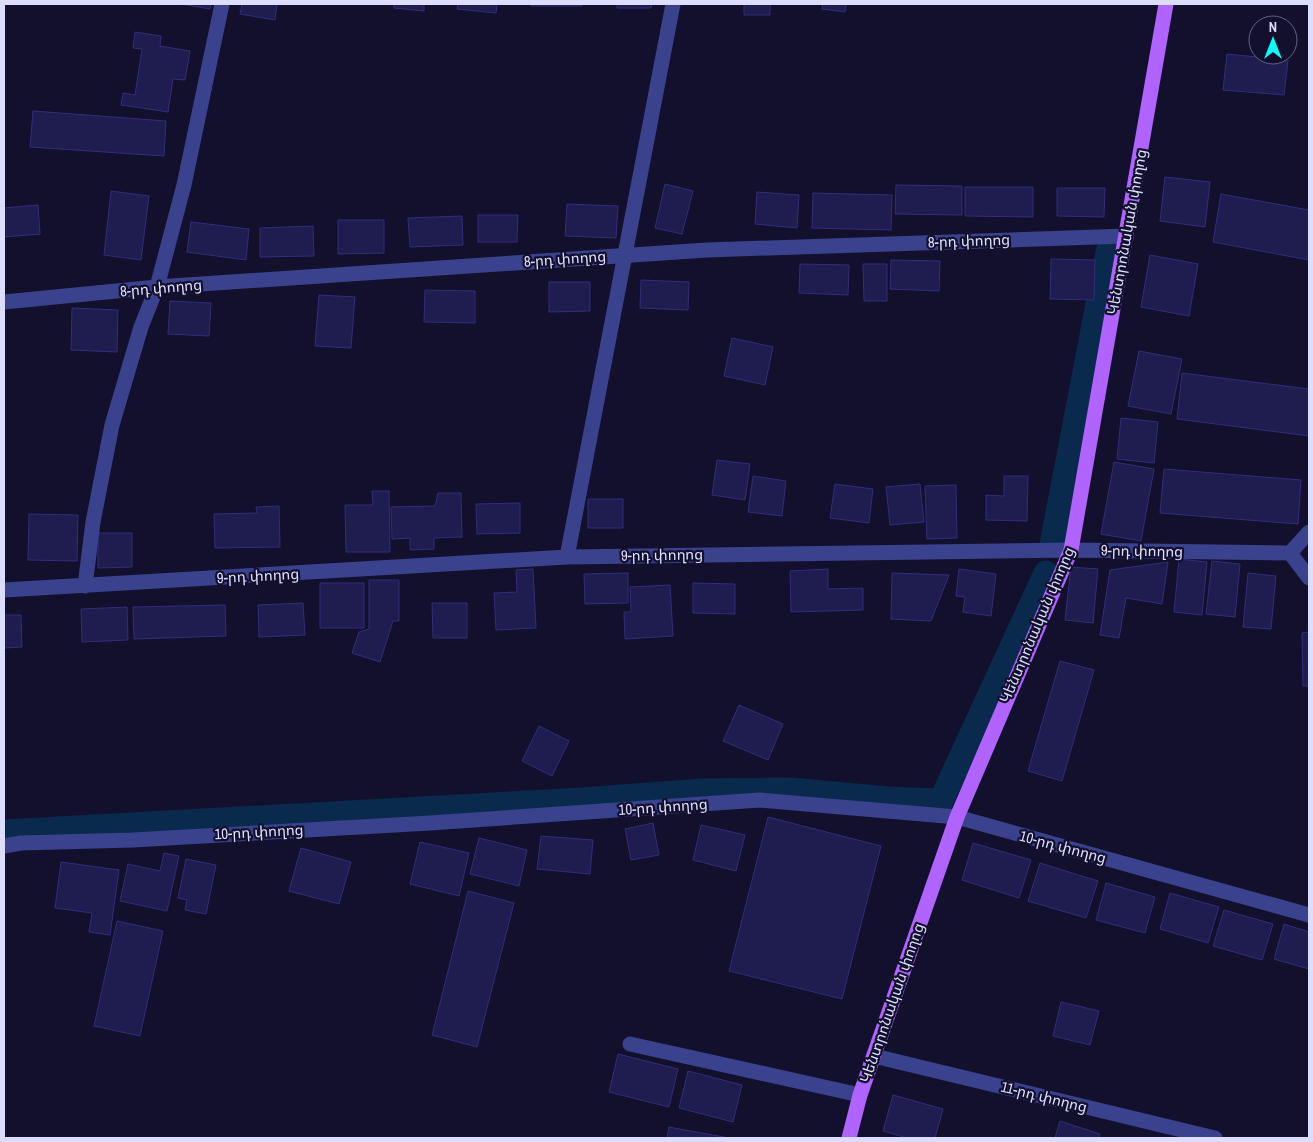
<svg xmlns="http://www.w3.org/2000/svg" width="1313" height="1142" font-family="'Archivo Narrow','Noto Sans Armenian',sans-serif">
  <style>
    .lines { fill: none; stroke-linecap: round; stroke-linejoin: round }
    .canal { stroke: #092a4d; stroke-width: 25 }
    .building { fill: #1f1c4f; stroke: #322d7b }
    .minor { stroke: #3a418d; stroke-width: 15 }
    .major { stroke: #b163ff; stroke-width: 15 }
    .labels { text-anchor: middle; stroke-width: 4.5; stroke-linejoin: round; paint-order: stroke }
    .street-label { font-size: 15px; fill: #dcddff; stroke: #12102d }
  </style>
  <rect width="100%" height="100%" fill="#12102d"/>
  <g class="lines">
    <path class="canal" d="M1052 544 1108 252
      M4 832 582 800 702 791 790 790 888 799 941 801 1046 573"/>
  </g>
  <path class="building" d="M181 4H211L210 9Z
    M242 4H277L275 20 240 14Z
    M394 4H424V11L394 8Z
    M458 4H497L496 13 457 9Z
    M531 4H582V6H531Z
    M617 4H652L651 8H617Z
    M744 4H770V15H744Z
    M823 4H846L845 12 822 9Z
    M135 32 161 36 160 46 190 51 185 80 173 79 168 112 121 105 123 93 135 95 142 49 133 48Z
    M1227 54 1288 60 1284 95 1223 90Z
    M33 111 166 121 164 156 30 147Z
    M1165 177 1210 182 1205 227 1160 221Z
    M665 184 693 191 682 234 655 228Z
    M896 185 962 186V215L895 214Z
    M965 187H1033V217L965 216Z
    M1057 188H1105L1104 217 1057 216Z
    M111 191 149 196 141 260 104 255Z
    M757 192 799 195 797 228 755 224Z
    M813 193 892 195 891 230 812 228Z
    M1221 194 1309 210V260L1213 242Z
    M567 204 618 206 616 238 565 236Z
    M38 205 40 234 4 237V208Z
    M478 215H518L517 242H478Z
    M462 216 463 245 410 247 408 218Z
    M338 220H384V253L338 254Z
    M191 222 249 229 246 260 187 252Z
    M313 226 314 256 260 257V228Z
    M1150 255 1198 264 1189 316 1141 307Z
    M1051 259 1095 260 1094 300 1050 299Z
    M891 260 940 261 939 291 890 289Z
    M800 264 849 265 848 295 799 293Z
    M863 264H887V301H864Z
    M641 280 689 282 688 310 640 308Z
    M549 282H590V311L549 312Z
    M425 290 475 291V323L424 322Z
    M319 295 355 297 351 348 315 346Z
    M170 301 211 303 209 336 168 334Z
    M72 308 118 310 117 352 71 350Z
    M732 338 773 347 765 385 724 376Z
    M1139 351 1182 359 1171 414 1128 406Z
    M1182 373 1309 389V436L1177 419Z
    M1121 418 1158 422 1154 463 1117 459Z
    M717 460 750 464 745 500 712 495Z
    M1114 462 1154 469 1141 541 1101 534Z
    M1164 469 1301 480 1298 524 1160 513Z
    M753 476 786 481 782 516 748 512Z
    M1004 476H1028L1027 521 986 520V495L1004 496Z
    M835 484 873 489 869 523 830 518Z
    M920 484 924 522 890 525 886 487Z
    M956 485 957 538 927 539 925 486Z
    M372 491H389L390 552H346L345 505H373Z
    M438 493H461L462 537 434 538V549L410 550V538L392 539 391 507 435 506Z
    M588 499H623V528H588Z
    M520 503V533L477 534 476 504Z
    M279 506 280 547 215 548 214 514 257 513 256 507Z
    M29 514 78 515 77 561 28 560Z
    M98 533H132V567L98 568Z
    M1179 559 1207 562 1202 615 1174 612Z
    M1212 561 1240 564 1235 617 1206 614Z
    M1168 562 1162 604 1126 598 1119 638 1100 635 1110 570Z
    M1071 567 1098 569 1093 623 1065 620Z
    M533 569 536 628 496 630 494 593 517 592 516 570Z
    M828 569V589L863 588V610L791 612 790 571Z
    M959 569 996 574 991 616 963 612 965 597 956 596Z
    M628 573V603L585 604 584 574Z
    M892 573 949 575 931 621 891 619Z
    M1248 573 1276 576 1271 629 1243 627Z
    M369 580H399V621H393L380 662 352 653 359 632 369 629Z
    M320 583H364V628H320Z
    M693 583 735 584V614L693 613Z
    M670 585 673 636 625 639 624 612H631L630 587Z
    M303 603 305 635 259 637 258 605Z
    M432 603H467V638H433Z
    M225 605 226 636 134 639 133 607Z
    M127 607 128 640 82 642 81 609Z
    M4 615H21L22 647 4 648Z
    M1309 632V686H1303L1302 633Z
    M1060 661 1094 670 1062 781 1028 771Z
    M739 705 783 724 768 760 723 741Z
    M539 726 569 741 552 776 522 761Z
    M768 817 881 846 842 999 729 971Z
    M653 823 659 855 631 860 625 829Z
    M701 825 745 835 736 871 693 860Z
    M541 836 593 840 590 874 537 869Z
    M479 838 527 850 519 886 470 874Z
    M420 842 469 853 459 896 410 884Z
    M973 843 1031 860 1019 898 962 880Z
    M301 848 351 862 339 904 289 891Z
    M164 853 179 856 167 911 120 901 128 864 160 871Z
    M186 859 216 865 206 914 185 910 187 900 178 898Z
    M61 862 119 870 110 935 89 932 92 913 55 908Z
    M1040 863 1098 881 1086 918 1028 901Z
    M1106 883 1155 897 1145 933 1096 920Z
    M468 891 514 903 477 1047 432 1035Z
    M1170 893 1219 907 1208 943 1160 929Z
    M1224 910 1273 924 1262 960 1213 946Z
    M117 921 163 931 140 1036 94 1026Z
    M1284 924 1309 932V969L1274 959Z
    M1061 1002 1099 1011 1090 1045 1053 1036Z
    M618 1054 678 1069 669 1107 609 1092Z
    M688 1071 742 1085 733 1122 679 1108Z
    M893 1095 943 1109 935 1138H907L883 1131Z
    M1060 1121 1100 1134 1099 1138H1055Z
    M669 1127 729 1138H667Z"/>
  <g class="lines">
    <path class="minor" d="M4 302 157 287 707 250 1127 236
      M1290 553 1309 532
      M567 557 673 4
      M85 586 93 522 112 425 141 327 157 287 184 185 222 4
      M4 590 567 557 1071 550 1290 553 1309 578
      M4 846 21 843 133 840 430 823 760 800 957 817 1309 915
      M630 1044 860 1095
      M874 1056 1215 1138"/>
    <path class="major" d="M849 1138 860 1095 957 817 1071 550 1166 4"/>
  </g>
  <g class="labels">
    <g class="street-label">
      <text transform="translate(1127 232) rotate(-80)" y="5">Կենտրոնական փողոց</text>
      <text transform="translate(969 241) rotate(-2)" y="5">8-րդ փողոց</text>
      <text transform="translate(565 259) rotate(-4)" y="5">8-րդ փողոց</text>
      <text transform="translate(161 288) rotate(-5)" y="5">8-րդ փողոց</text>
      <text transform="translate(1142 551) rotate(1)" y="5">9-րդ փողոց</text>
      <text transform="translate(662 555) rotate(-1)" y="5">9-րդ փողոց</text>
      <text transform="translate(258 576) rotate(-3)" y="5">9-րդ փողոց</text>
      <text transform="translate(1037 625) rotate(-67)" y="5">Կենտրոնական փողոց</text>
      <text transform="translate(663 807) rotate(-4)" y="5">10-րդ փողոց</text>
      <text transform="translate(259 832) rotate(-3)" y="5">10-րդ փողոց</text>
      <text transform="translate(1063 847) rotate(15)" y="5">10-րդ փողոց</text>
      <text transform="translate(892 1003) rotate(-71)" y="5">Կենտրոնական փողոց</text>
      <text transform="translate(1044 1097) rotate(14)" y="5">11-րդ փողոց</text>
    </g>
  </g>
  <rect width="1313" height="1142" fill="none" stroke="#dcddff" stroke-width="10"/>
  <g transform="translate(1273 40)"><circle r="24" fill="#12102d" stroke="#636281"/>
  <path d="M0-4L9 19L0 12L-9 19Z" fill="#08fff8"/>
  <text y="-8" font-size="14" font-weight="bold" text-anchor="middle" fill="#dcddff">N</text>
  </g>
</svg>
